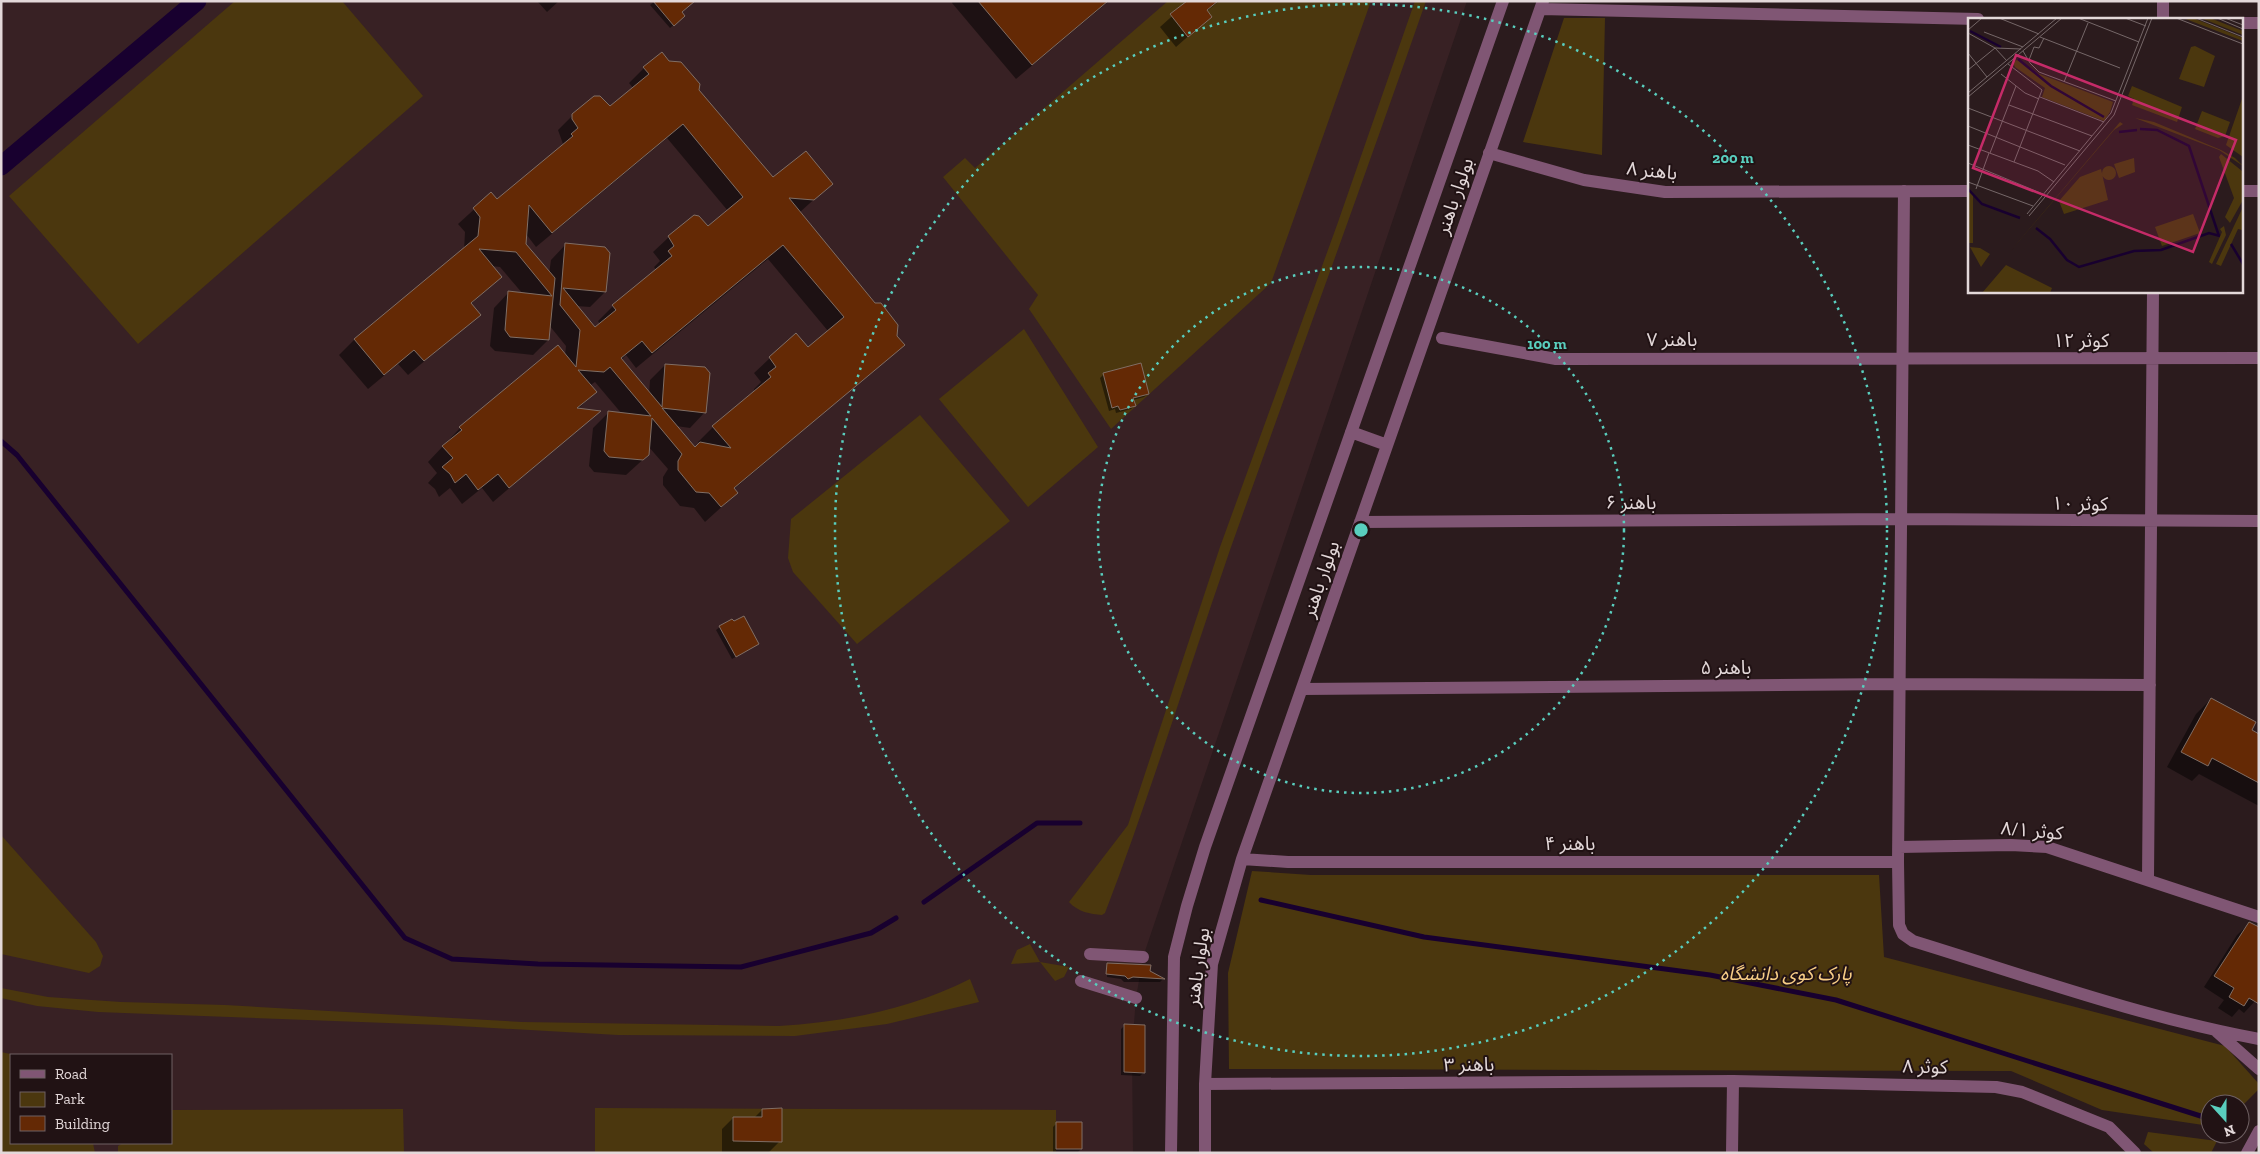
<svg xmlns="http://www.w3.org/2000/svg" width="2260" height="1154" font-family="'Zilla Slab','Noto Sans Arabic',serif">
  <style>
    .built { fill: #382124; fill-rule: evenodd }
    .green { fill: #4b370e }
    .shadow { fill: #0007; fill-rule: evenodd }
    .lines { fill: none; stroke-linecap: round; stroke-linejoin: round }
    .stream { stroke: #18002f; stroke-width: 5 }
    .canal { stroke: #18002f; stroke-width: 19 }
    .building { fill: #642905; stroke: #806e65; fill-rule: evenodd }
    .minor { stroke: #805674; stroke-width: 12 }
    .ring { fill: none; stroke: #59cebe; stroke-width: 2.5; stroke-dasharray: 2.5 5 }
    .labels { text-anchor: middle; stroke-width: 4; stroke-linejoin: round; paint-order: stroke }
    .street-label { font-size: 19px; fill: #e3d8d9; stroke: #211214 }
    .park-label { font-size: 19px; font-style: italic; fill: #f7cd86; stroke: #211214 }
    .inset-river { fill: none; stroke: #18002f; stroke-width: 2.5 }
    .inset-road { fill: none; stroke: #756768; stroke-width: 1 }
    .view { fill: #c52b68; fill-opacity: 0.15; stroke: #c52b68; stroke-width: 2.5 }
    .inset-edge { fill: none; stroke: #e3d8d9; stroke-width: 2.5 }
    .centre { fill: #59cebe; stroke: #211214; stroke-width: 2.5 }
    .ring-label { font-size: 15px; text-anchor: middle; font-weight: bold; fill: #59cebe; stroke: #211214; stroke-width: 4; stroke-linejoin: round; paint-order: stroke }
  </style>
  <rect width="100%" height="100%" fill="#2b1b1d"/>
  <path class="built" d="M1 1H1467L1143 957 1136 998 1132 1049 1133 1153H1ZM11 1055H171V1143H11Z"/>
  <path class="green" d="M235 1H342L423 96 138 344 9 196Z
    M1168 1H1371L1271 283 1111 429 1029 309 1038 295 943 177 965 158 975 168Z
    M1415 1H1426C1362 185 1295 367 1230 550 1188 671 1151 793 1105 913L1102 915C1090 914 1078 912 1069 902L1128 825 1220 547 1337 225Z
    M1564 18H1605L1602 155 1523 142Z
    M1024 329 1098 447 1028 507 939 399Z
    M920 415 1010 521 857 644 793 572 788 558 791 519Z
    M1 835 96 942 103 956 100 966 89 973 1 954Z
    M1252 871 1311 875H1879L1884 957 2225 1046 2259 1084V1089L2240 1108V1104H2210V1126L2102 1110 2011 1071 1229 1069 1228 973Z
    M1030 944 1040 962 1069 967 1064 977 1055 981 1040 962 1011 964 1017 950Z
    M970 979 979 1002 887 1024 795 1036 618 1035 441 1025 98 1012 37 1006 1 998V988L48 997 121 1002 225 1005 522 1022 779 1026C846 1022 910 1009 970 979Z
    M1 1052 15 1055H11V1143H93L95 1153H1Z
    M595 1108 1056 1110V1153H595Z
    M403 1109 404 1153H118V1146L123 1143H171V1110Z
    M2148 1132 2217 1141 2211 1153H2154L2144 1144Z"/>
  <path class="shadow" d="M537 1H559L547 12Z
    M655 1 680 12 684 16 670 28 650 5Z
    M953 1H1109L1016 79 952 3Z
    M1189 1H1219L1206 12 1210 17 1176 47 1160 27Z
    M669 62 698 90 773 179 831 184 799 213 903 345 734 489 737 493 705 522 694 508 680 506 663 485V477L668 469 648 446V455L626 475 594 472 589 466 593 428 608 413 622 414 595 382 589 386 595 392 577 410 599 412 493 502 482 488 462 504 450 488 439 497 435 489 428 483 437 473 428 462 460 428 565 355 566 346 549 325 548 340 533 355 495 351 490 346 494 308 509 292 523 294 500 267 491 266 500 277 471 304 479 315 408 375 398 364 368 389 339 355 355 339 464 250 465 232 458 224 491 194 497 201 557 150 563 144 558 130 573 115 609 108 633 88 629 83 644 68ZM667 138 728 211 708 228 669 237 653 252 660 261 654 267 657 271 613 306 598 321 600 324 595 328 576 306 590 307 605 292 566 244 551 260 549 274 525 244 526 234 536 247ZM768 259 828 331 808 348 796 335 770 358 754 373 761 382 754 389 755 392 713 427 698 442 700 444 695 449 676 426 690 428 705 412 665 365 650 380 649 394 621 360 626 355 636 368Z
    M1103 375 1148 394 1144 397 1133 400 1134 406 1131 409 1116 413 1115 409 1109 411 1100 378Z
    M720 627 758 644 732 659 716 630Z
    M2211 699 2259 735V806L2199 774 2192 781 2167 767 2196 714Z
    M2249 924 2255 1001 2244 1013 2239 1009 2232 1017 2218 1008 2224 1000 2204 987 2237 935Z
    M1107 964 1148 972 1163 979 1160 982H1124L1121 979 1107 977Z
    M1124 1026 1144 1072 1140 1076 1121 1075V1029Z
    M762 1110 780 1141 769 1152H722V1129L733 1118H754Z
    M1057 1123 1081 1149 1078 1152H1053V1127Z"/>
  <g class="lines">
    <path class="stream" d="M1 441 17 455 405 938 452 959 538 964 741 967 871 933 896 918
      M1261 900 1424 937 1710 975 1836 1000 2210 1119
      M924 902 1037 823H1080"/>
    <path class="canal" d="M1 166 197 1"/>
  </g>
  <path class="building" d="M653 1H695L682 12 685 16 674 26Z
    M978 1H1108L1032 65Z
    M1187 1H1218L1207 10 1212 17 1188 37 1170 14Z
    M662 52 669 61 681 62 700 84 699 90 773 177 806 151 833 184 814 200 789 198 875 303H881L898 325 897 336 905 345 734 488 738 493 721 507 709 493 696 492 678 470V461L682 454 652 418 649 455 643 460 609 457 604 451 608 411 651 416 610 367 604 372 578 370 597 392 577 408 601 411 509 488 498 474 478 490 466 474 455 483 450 474 442 467 453 458 442 446 462 430 459 427 558 345 576 367 580 330 560 305 565 243 605 247 610 253 606 292 563 288 595 327 616 310 612 305 672 256 668 251 674 246 668 236 694 215 699 216 708 226 743 197 683 124 552 233 529 205 526 244 555 278 549 340 510 337 505 330 508 291 552 296 516 252 479 249 502 277 471 303 481 315 424 361 414 350 384 375 354 339 478 236 480 217 473 208 491 192 497 199 573 136 571 134 578 128 572 119V114L594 96H600L610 106 649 74 643 67ZM783 245 844 317 808 347 796 333 769 357 776 367 768 373 771 377 712 426 731 448 700 442 695 447 662 408 706 413 710 373 705 367 665 364 662 407 621 358 642 341 652 353Z
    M1141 363 1149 394 1133 398 1136 406 1120 410 1118 406 1112 408 1103 373Z
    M744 616 759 644 736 657 719 626 732 619 734 621Z
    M2211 698 2256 722 2252 730 2259 734V783L2212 758 2208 766 2181 752Z
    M2249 922 2259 927V1004L2249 998 2244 1006 2229 997 2234 988 2214 976Z
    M1107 963 1151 965 1150 971 1165 979 1133 977 1128 979 1125 976 1106 974Z
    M1124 1024 1145 1025V1073L1124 1072Z
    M782 1108V1142L733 1141V1117H762V1109Z
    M1056 1122H1082V1149H1056Z"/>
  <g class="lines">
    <path class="minor" d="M2163 1V19
      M1541 9 1978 19
      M2241 23H2259
      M1489 153 1584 180 1665 192 1969 191
      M1904 191 1898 862 1899 925 1903 934 1913 941C2027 976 2141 1017 2259 1039
      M2241 191H2259
      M1442 338 1556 359 2259 358
      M1351 432 1387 445
      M1360 522 1901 519 2259 521
      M1302 689 1900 684 2150 685
      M1899 847 2011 845 2047 847 2259 917
      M1242 859 1288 862H1898
      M2148 878 2153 291
      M1090 954 1143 957
      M1081 981 1136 998
      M2216 1031 2259 1069
      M1205 1084 1733 1081 1996 1087 2022 1092 2109 1127 2135 1153
      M1171 1153 1174 957 1187 906 1205 847 1503 1
      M1205 1153V1084L1212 964 1242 859 1543 1
      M1732 1153 1733 1081
      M2247 1153 2259 1131"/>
  </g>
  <g class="ring">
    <circle cx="1361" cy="530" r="263"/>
    <circle cx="1361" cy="530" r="526"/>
  </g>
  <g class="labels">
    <g class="street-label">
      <text transform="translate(1652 170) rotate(6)" y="7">باهنر ۸</text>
      <text transform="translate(1454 196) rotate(-71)" y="7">بولوار باهنر</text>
      <text x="1672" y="346">باهنر ۷</text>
      <text x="2081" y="347">کوثر ۱۲</text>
      <text x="1631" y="509">باهنر ۶</text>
      <text transform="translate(2080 503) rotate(1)" y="7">کوثر ۱۰</text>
      <text transform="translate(1320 579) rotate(-71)" y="7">بولوار باهنر</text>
      <text x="1726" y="674">باهنر ۵</text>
      <text transform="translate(2032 830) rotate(5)" y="7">کوثر ۸/۱</text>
      <text x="1570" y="850">باهنر ۴</text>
      <text transform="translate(1197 967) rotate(-82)" y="7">بولوار باهنر</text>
      <text x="1469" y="1071">باهنر ۳</text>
      <text transform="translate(1925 1066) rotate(1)" y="7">کوثر ۸</text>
    </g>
    <g class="park-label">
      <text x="1786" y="980">پارک کوی دانشگاه</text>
    </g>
  </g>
  <g transform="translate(1968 18)">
    <rect width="275" height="275" fill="#2b1b1d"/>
    <path d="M215 0H225L275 20V23ZM233 0H242L275 13V17ZM227 28 247 38 236 69 211 61 223 29ZM51 41 69 55 145 84 142 94 136 103 74 79 77 70 47 49 45 44ZM164 68 214 89 209 104 164 87 166 81 160 78ZM275 78V139L258 127ZM234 93 262 104 257 118 250 120 227 111ZM167 100 186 104 253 132 267 140 275 148 251 132ZM152 104 155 106 146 112 40 236ZM253 136 274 153 275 182 262 205 257 199 266 180 251 139ZM166 140 167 154 151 160 146 146ZM134 155a7 7 0 1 1 14 0a7 7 0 1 1-14 0ZM133 151 140 182 96 196 91 183 112 159ZM0 173 5 177V225H0ZM275 189 274 212 270 211 253 248 248 246ZM225 196 232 215 194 228 187 209ZM256 208 258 217 244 246 241 244 254 214 252 211ZM2 229 12 230 22 236 13 249ZM38 247 84 270 82 275H14Z" fill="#4b370e"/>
    <path class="inset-river" d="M2 13 33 29M50 41 83 68 136 99M172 111 189 112 221 128 251 218M151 114 169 112M0 171 14 186 52 200M68 210 82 221 99 242 111 249 166 233 193 232 241 215 252 218M263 226 275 246"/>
    <path class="inset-road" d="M31 0 71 16M110 0 171 24M157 0 178 8M208 0 275 26M228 0 275 19M249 0 275 11M257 0 275 7M0 12 14 0M16 14 55 29M0 15 27 30 39 43M72 19 152 50M55 33 62 45 71 54 148 83M0 35 19 59M61 42 66 29 71 30 76 20M40 46 74 72 46 144M0 52 27 30 53 31M33 56 57 75 71 81M96 64 120 5M0 75 89 0M0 79 94 0M72 79 136 104M41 87 124 118M0 90 112 133M0 108 97 147M0 127 70 153 86 164M22 135 48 68M0 145 75 176M0 164 65 188M8 171 21 135M59 196 143 95 180 0M61 198 146 97 184 0"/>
    <path class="view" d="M48 37 268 122 225 234 5 150Z"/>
    <rect width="275" height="275" class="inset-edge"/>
  </g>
  <circle cx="1361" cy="530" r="8" class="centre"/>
  <g class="ring-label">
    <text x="1733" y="163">200 m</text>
    <text x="1547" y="349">100 m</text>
  </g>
  <rect width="2260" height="1154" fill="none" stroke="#e3d8d9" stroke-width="5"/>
  <rect x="10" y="1054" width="162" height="90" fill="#211214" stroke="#6f6163"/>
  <rect x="20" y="1070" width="25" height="8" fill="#805674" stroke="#6f6163"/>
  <text x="55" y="1079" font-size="15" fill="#e3d8d9">Road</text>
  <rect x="20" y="1092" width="25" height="15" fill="#4b370e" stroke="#6f6163"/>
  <text x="55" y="1104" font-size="15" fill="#e3d8d9">Park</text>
  <rect x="20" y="1116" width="25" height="15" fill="#642905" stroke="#6f6163"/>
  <text x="55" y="1129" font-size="15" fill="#e3d8d9">Building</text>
  <g transform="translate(2225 1119) rotate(159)"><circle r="24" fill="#211214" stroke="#6f6163"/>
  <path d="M0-4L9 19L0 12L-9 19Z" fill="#59cebe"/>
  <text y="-8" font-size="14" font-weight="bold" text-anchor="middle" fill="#e3d8d9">N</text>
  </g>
</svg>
